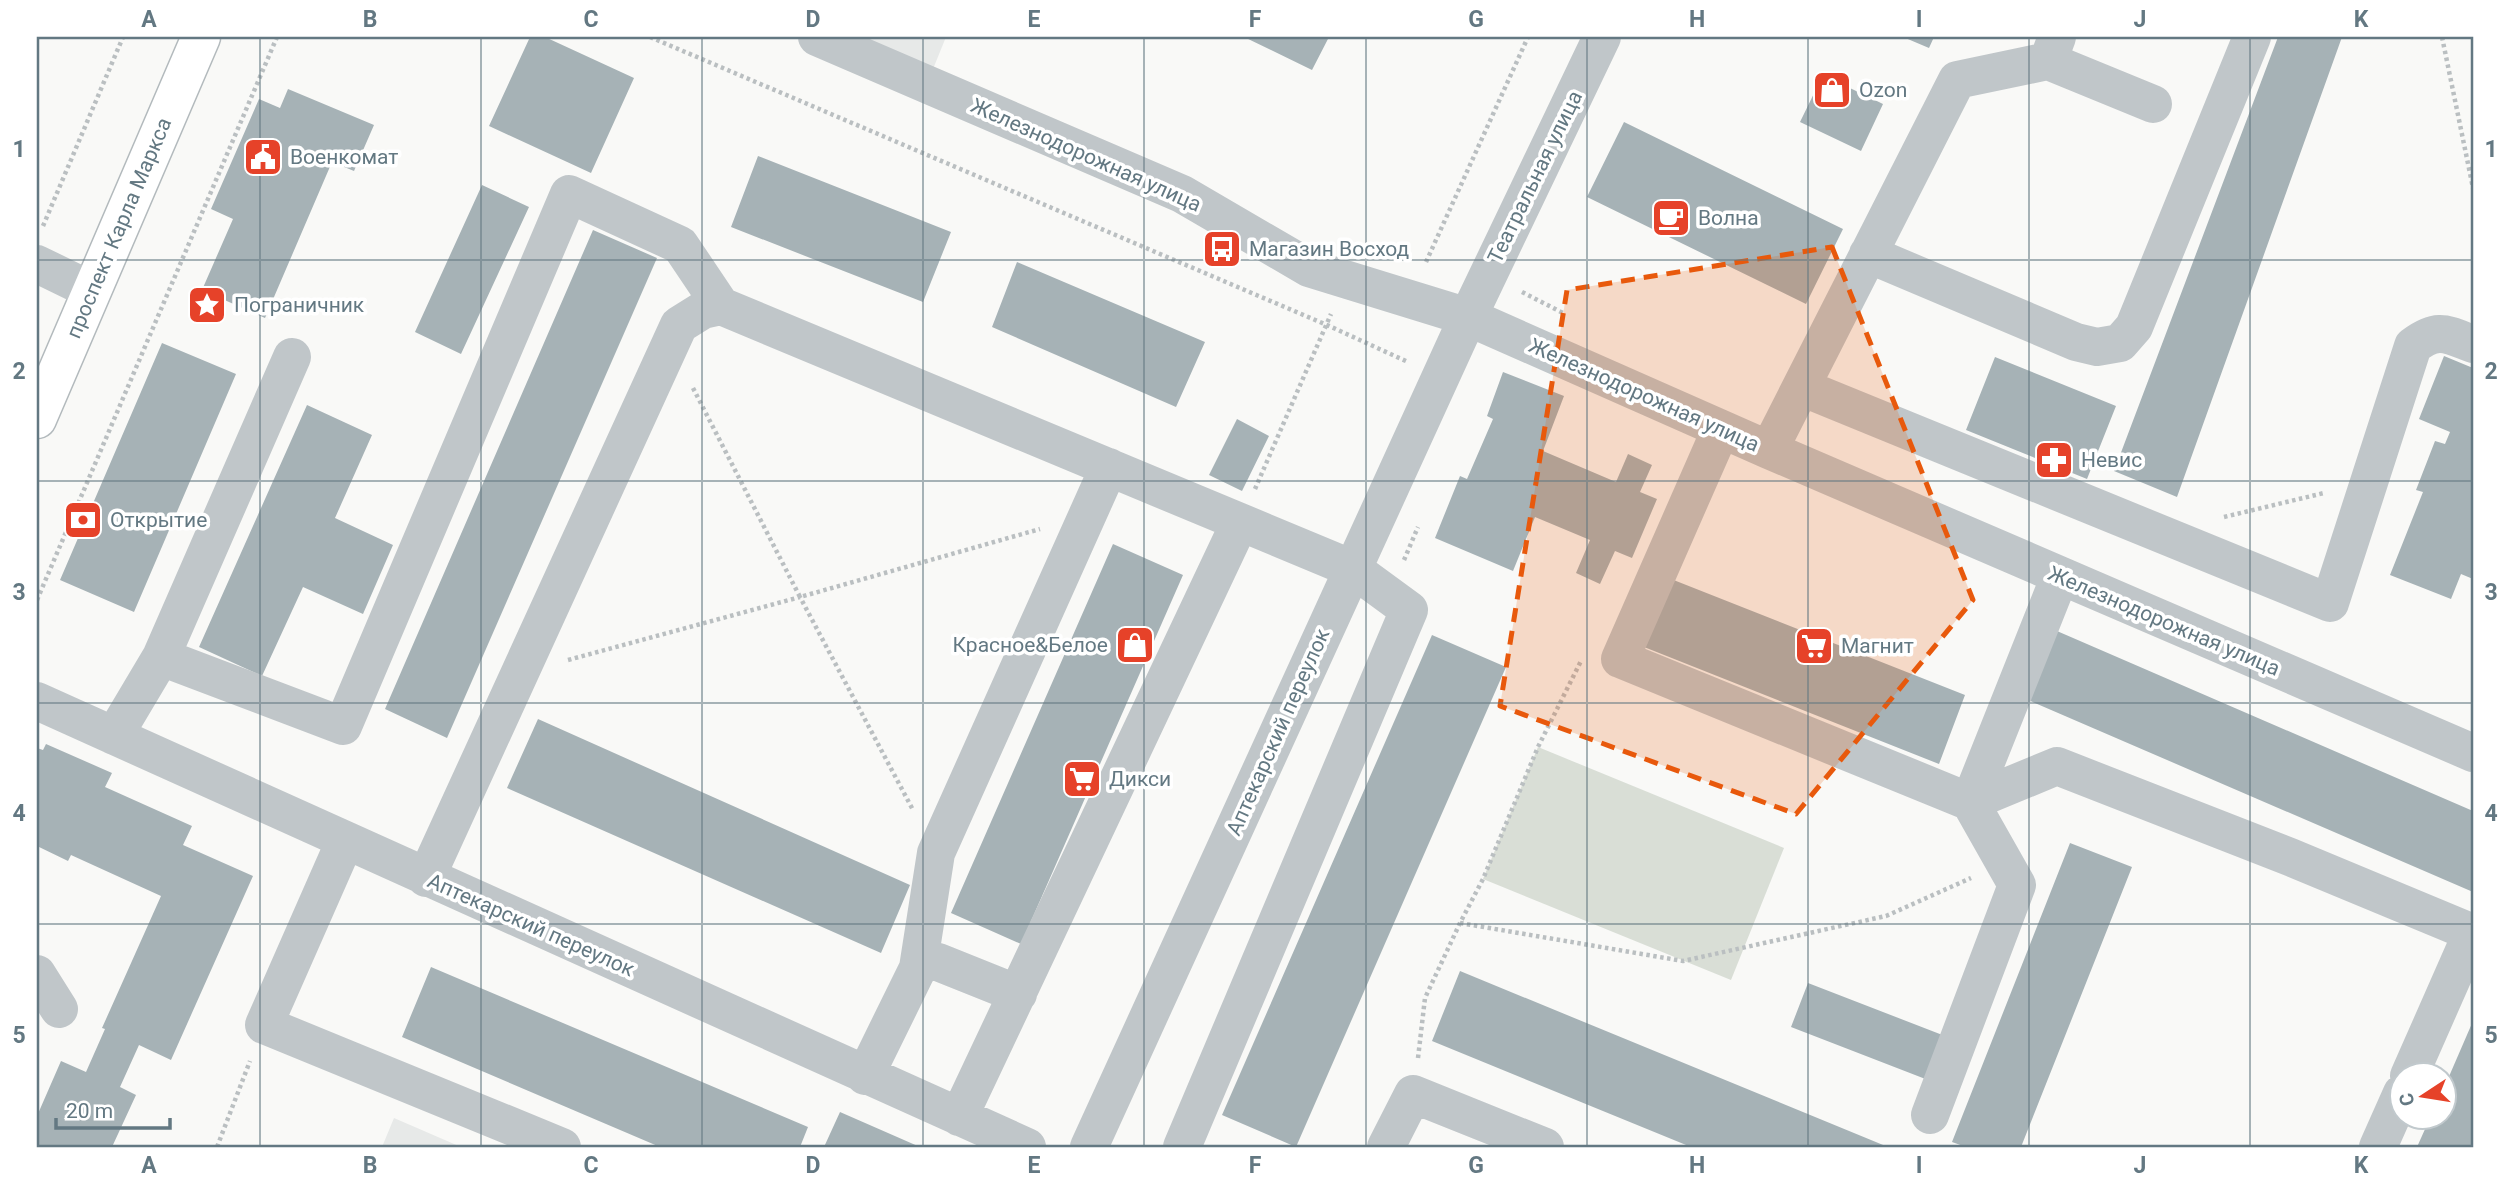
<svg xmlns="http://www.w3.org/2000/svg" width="2510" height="1184" font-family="Roboto,sans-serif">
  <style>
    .built { fill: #e7e9e8 }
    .green { fill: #d9ded6 }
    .building { fill: #a6b2b6 }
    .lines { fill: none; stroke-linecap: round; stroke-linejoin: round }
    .major-casing { stroke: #b3babd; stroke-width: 41 }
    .path { stroke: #babfc1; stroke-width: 4.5; stroke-dasharray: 3.5 3.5; stroke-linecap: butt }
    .minor { stroke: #c0c6c9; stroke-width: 38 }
    .major { stroke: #fff; stroke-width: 38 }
    .marked { fill: #e8590c; fill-opacity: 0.2; stroke: #e8590c; stroke-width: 5; stroke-dasharray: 14 9; stroke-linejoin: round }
    .grid { fill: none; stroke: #637882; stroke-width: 2; stroke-opacity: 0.55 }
    .labels { text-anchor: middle; stroke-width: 7; stroke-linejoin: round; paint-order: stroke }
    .poi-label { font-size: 21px; fill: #637882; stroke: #fff; text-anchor: start }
    .street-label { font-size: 21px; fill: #637882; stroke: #fff }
    .neatline { fill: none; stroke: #637882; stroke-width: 2.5 }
    .grid-label { font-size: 23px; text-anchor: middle; font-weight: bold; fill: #637882 }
  </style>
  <rect width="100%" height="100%" fill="#f9f9f7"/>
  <path class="built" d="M861 37H946L933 69Z
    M394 1118 461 1147H382Z"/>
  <path class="green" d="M1538 747 1784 848 1731 980 1483 879Z"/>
  <path class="building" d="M530 37H545L634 78 591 173 489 126Z
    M1244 37H1329L1312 70Z
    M1903 37H1934L1929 48Z
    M2278 37H2342L2177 497 2114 471Z
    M1823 75 1883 104 1861 151 1800 122Z
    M288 89 374 125 354 171 332 162 265 318 202 290 233 219 211 209 259 99 280 108Z
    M1624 122 1843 229 1806 304 1587 197Z
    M758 156 951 232 923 302 731 227Z
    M482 185 529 207 461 354 415 332Z
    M593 230 657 258 447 738 385 709Z
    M1017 262 1205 342 1176 407 992 327Z
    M162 343 236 374 134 612 60 580Z
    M2444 356 2473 368V579L2461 574 2451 599 2390 575 2423 492 2416 490 2435 441 2445 444 2450 432 2419 419Z
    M1995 357 2116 406 2087 479 1966 430Z
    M1503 372 1564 396 1543 451 1616 482 1628 454 1652 465 1640 492 1657 499 1632 558 1615 551 1600 584 1576 573 1590 540 1535 517 1513 571 1435 538 1460 476 1467 479 1493 419 1487 416Z
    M307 405 372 435 335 518 393 545 363 614 303 587 262 676 199 647Z
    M1237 419 1269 436 1242 491 1209 475Z
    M1113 544 1183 575 1021 944 951 913Z
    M1666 577 1965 695 1939 764 1639 645Z
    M2050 628 2473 811V892L2021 697Z
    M1432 635 1506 667 1296 1147 1222 1115Z
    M538 719 910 885 881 953 507 788Z
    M46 744 112 773 105 787 192 826 183 845 253 876 171 1060 139 1045 120 1087 136 1095 112 1147H37V1116L61 1061 86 1072 105 1029 102 1028 161 896 71 855 68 861 37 846V748L43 750Z
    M2070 843 2132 867 2021 1147H1966L1952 1142Z
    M431 967 808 1127 800 1147H660L402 1037Z
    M1460 971 1888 1147H1691L1432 1041Z
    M1808 983 1945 1036 1928 1080 1791 1027Z
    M2473 1021V1147H2417L2430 1118H2444V1088Z
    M840 1112 920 1147H824Z"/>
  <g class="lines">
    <defs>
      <path id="major" d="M37 419 201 37"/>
    </defs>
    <use href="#major" class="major-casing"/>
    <path class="path" d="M650 37 1327 325 1408 362
      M2442 37 2473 188
      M43 226 123 37
      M1426 262 1528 37
      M1522 292 1563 313
      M693 388 800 597 1040 529
      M1255 489 1331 314
      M2224 517 2324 493
      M1404 560 1418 527
      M37 600 277 37
      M568 660 800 597 913 810
      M1460 923 1683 961 1886 916 1971 878
      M1418 1058 1425 998 1460 923 1483 879 1538 747 1581 661
      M217 1147 250 1061"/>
    <path class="minor" d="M817 37 1182 194 1309 268 1468 317 1769 450 2473 753
      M2048 61 2153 104
      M1868 254 2076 342 2097 347 2120 343 2134 327 2252 37
      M37 264 74 282 93 288
      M1801 387 2330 603 2413 346C2438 327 2446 334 2473 344
      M1721 429 1620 659 1970 802 2017 885 1930 1115
      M1769 450 1957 80 2048 61 2057 37
      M161 657 343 726 569 194 680 245 721 306
      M37 701 1027 1147
      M114 736 161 657 292 357
      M1970 802 2057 766 2290 857 2473 933
      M1970 802 2060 576
      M345 841 264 1025 562 1147
      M426 878 679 325 703 310 721 306 1353 569 1409 610 1182 1147
      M918 968 928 962H938L1018 994
      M37 974 59 1009
      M865 1076 918 968 936 853 1109 467
      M2409 1076 2472 933
      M959 1117 1240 522
      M1089 1147 1468 317 1602 37
      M1386 1147 1413 1094 1545 1147
      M2378 1147 2402 1093"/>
    <use href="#major" class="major"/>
  </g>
  <path class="marked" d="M1832 247 1973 600 1796 814 1500 706 1567 290Z"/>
  <path class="grid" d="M260 37V1147M481 37V1147M702 37V1147M923 37V1147M1144 37V1147M1366 37V1147M1587 37V1147M1808 37V1147M2029 37V1147M2250 37V1147M37 260H2473M37 481H2473M37 703H2473M37 924H2473"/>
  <defs>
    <symbol id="shop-square" viewBox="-11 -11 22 22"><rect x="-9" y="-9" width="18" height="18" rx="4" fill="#e64229" stroke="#fff"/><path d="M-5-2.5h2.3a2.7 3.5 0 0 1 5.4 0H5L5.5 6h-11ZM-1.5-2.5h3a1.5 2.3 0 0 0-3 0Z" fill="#fff"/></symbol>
    <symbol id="civic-square" viewBox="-11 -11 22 22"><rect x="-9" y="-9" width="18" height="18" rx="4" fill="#e64229" stroke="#fff"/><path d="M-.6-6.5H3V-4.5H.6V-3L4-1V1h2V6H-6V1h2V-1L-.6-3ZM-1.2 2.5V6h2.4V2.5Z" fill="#fff"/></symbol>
    <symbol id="cafe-square" viewBox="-11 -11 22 22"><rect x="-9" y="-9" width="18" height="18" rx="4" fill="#e64229" stroke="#fff"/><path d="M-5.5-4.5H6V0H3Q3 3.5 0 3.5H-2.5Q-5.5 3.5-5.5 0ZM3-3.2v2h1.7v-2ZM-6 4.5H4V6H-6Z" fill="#fff"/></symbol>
    <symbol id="bus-square" viewBox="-11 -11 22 22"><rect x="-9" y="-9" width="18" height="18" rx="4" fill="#e64229" stroke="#fff"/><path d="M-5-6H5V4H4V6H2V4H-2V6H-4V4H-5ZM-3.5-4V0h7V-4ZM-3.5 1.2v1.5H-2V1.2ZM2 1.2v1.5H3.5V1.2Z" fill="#fff"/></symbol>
    <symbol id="sight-square" viewBox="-11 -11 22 22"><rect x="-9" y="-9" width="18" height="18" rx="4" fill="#e64229" stroke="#fff"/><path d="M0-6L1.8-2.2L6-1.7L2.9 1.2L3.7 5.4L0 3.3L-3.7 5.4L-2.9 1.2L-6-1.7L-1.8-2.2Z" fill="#fff"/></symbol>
    <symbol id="pharmacy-square" viewBox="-11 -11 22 22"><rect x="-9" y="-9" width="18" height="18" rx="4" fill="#e64229" stroke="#fff"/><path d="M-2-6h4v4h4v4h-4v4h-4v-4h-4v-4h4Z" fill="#fff"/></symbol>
    <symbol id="bank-square" viewBox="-11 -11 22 22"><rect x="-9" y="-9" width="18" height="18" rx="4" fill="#e64229" stroke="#fff"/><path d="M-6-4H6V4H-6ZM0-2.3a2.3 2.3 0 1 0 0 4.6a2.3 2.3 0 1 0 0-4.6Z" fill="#fff"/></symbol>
    <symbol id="supermarket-square" viewBox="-11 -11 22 22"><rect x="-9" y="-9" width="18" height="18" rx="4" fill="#e64229" stroke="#fff"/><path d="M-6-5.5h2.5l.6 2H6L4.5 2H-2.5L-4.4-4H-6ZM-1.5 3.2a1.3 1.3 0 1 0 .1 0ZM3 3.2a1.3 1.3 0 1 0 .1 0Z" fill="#fff"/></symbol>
  </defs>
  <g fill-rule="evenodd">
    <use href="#shop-square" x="1810" y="68" width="44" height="44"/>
    <use href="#civic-square" x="241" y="135" width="44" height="44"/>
    <use href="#cafe-square" x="1649" y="196" width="44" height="44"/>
    <use href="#bus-square" x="1200" y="227" width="44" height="44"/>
    <use href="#sight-square" x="185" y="283" width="44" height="44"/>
    <use href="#pharmacy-square" x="2032" y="438" width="44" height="44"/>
    <use href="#bank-square" x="61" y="498" width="44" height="44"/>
    <use href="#shop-square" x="1113" y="623" width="44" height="44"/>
    <use href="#supermarket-square" x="1792" y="624" width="44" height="44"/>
    <use href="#supermarket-square" x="1060" y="757" width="44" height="44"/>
  </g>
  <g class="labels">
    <g class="poi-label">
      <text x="1859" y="97">Ozon</text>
      <text x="290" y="164">Военкомат</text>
      <text x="1698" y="225">Волна</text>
      <text x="1249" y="256">Магазин Восход</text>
      <text x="234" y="312">Пограничник</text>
      <text x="2081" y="467">Невис</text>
      <text x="110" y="527">Открытие</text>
      <text x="1108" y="652" text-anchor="end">Красное&amp;Белое</text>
      <text x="1841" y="653">Магнит</text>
      <text x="1109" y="786">Дикси</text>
    </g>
    <g class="street-label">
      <text transform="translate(1086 155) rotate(24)" y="7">Железнодорожная улица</text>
      <text transform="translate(1535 177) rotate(-64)" y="7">Театральная улица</text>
      <text transform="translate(119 228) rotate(-67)" y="7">проспект Карла Маркса</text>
      <text transform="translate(1644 395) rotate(24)" y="7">Железнодорожная улица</text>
      <text transform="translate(2164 621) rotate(23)" y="7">Железнодорожная улица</text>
      <text transform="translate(1278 732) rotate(-66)" y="7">Аптекарский переулок</text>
      <text transform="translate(531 925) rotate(24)" y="7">Аптекарский переулок</text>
    </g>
  </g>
  <rect width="2510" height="1184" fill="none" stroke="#ffffff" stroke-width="77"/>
  <g transform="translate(2423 1096) rotate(258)"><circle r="33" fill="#ffffff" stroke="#c1c9cd" stroke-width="2"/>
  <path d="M0-5L12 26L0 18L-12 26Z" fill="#e64229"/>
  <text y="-10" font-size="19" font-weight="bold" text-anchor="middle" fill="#637882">С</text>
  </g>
  <path d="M56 1118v10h114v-10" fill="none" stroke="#637882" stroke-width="3.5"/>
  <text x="66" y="1118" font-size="21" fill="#637882" stroke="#ffffff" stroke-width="5" paint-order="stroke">20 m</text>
  <rect x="38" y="38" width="2434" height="1108" class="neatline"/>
  <g class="grid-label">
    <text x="149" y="27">A</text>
    <text x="370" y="27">B</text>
    <text x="591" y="27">C</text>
    <text x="813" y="27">D</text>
    <text x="1034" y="27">E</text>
    <text x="1255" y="27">F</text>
    <text x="1476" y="27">G</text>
    <text x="1697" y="27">H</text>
    <text x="1919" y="27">I</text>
    <text x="2140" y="27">J</text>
    <text x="2361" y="27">K</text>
    <text x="19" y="157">1</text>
    <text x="2491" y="157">1</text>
    <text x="19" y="379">2</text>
    <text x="2491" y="379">2</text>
    <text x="19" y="600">3</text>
    <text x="2491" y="600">3</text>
    <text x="19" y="821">4</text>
    <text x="2491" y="821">4</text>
    <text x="19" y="1043">5</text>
    <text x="2491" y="1043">5</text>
    <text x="149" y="1173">A</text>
    <text x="370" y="1173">B</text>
    <text x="591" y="1173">C</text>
    <text x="813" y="1173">D</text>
    <text x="1034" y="1173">E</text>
    <text x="1255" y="1173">F</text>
    <text x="1476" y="1173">G</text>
    <text x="1697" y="1173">H</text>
    <text x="1919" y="1173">I</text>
    <text x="2140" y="1173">J</text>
    <text x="2361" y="1173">K</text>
  </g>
</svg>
